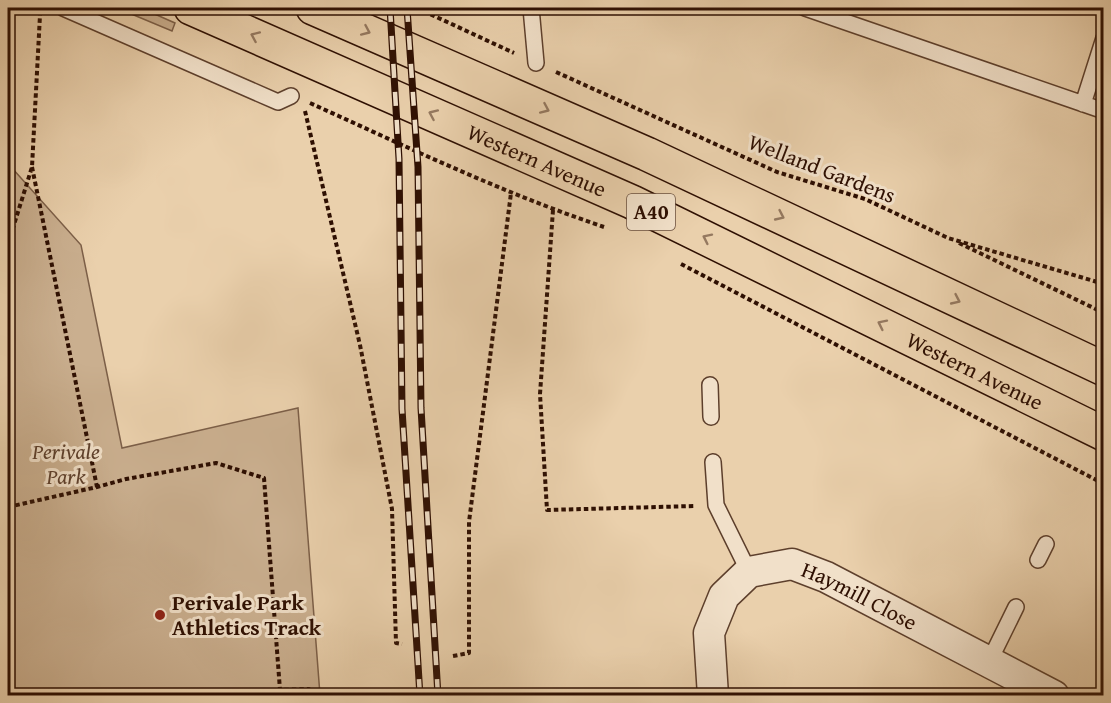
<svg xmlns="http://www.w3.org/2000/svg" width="1111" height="703" font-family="'Gentium Book Plus',serif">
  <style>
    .green { fill: #caaf8f; stroke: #7c5f48; stroke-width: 1.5 }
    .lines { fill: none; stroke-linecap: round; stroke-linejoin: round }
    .lane-casing { stroke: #5d3f2c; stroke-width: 18 }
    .street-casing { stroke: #5d3f2c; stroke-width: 33 }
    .highway-casing { stroke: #2e0f02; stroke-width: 36 }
    .path { stroke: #2e0f02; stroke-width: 4; stroke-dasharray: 4.5 3; stroke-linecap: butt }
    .lane { stroke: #f1e0c9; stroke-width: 15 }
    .street { stroke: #f1e0c9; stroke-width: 30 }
    .highway { stroke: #ead0ac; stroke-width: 33 }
    .rail-casing { stroke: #2e0f02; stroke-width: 7 }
    .rail { stroke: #f1e0c9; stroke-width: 4.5; stroke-dasharray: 14; stroke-linecap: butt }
    .oneway { stroke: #957960 }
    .poi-dot { fill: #8f2418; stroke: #f1e0c9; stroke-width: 2 }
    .labels { text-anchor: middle; stroke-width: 6; stroke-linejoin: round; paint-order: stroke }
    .shield { fill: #f1e0c9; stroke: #684e3e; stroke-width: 1.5 }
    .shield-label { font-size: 21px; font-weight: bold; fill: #2e0f02 }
    .street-label { font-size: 22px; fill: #2e0f02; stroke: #f1e0c9 }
    .park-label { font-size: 22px; font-style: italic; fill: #5d3f2c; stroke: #f1e0c9 }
    .poi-label { font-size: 22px; font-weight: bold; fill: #2e0f02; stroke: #f1e0c9; text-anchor: start }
  </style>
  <rect width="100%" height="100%" fill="#ead0ac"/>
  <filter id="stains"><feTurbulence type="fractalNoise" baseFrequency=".00333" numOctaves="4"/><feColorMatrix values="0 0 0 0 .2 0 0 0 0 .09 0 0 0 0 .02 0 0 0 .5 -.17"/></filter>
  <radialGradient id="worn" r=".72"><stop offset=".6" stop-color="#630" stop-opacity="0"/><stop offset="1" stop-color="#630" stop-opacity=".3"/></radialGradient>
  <path class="green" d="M117 8H141L175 23 172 31Z
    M12 168 81 245 122 448 298 408 320 695H8V169Z"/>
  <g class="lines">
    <defs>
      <path id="lane" d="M63 8 278 102 291 96
        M531 8 536 63
        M805 8 1104 111
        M1083 104 1104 38
        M710 385 711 417
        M713 462 716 505 749 572
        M1038 560 1046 544
        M989 662 1016 607"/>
      <g id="street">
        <path id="s1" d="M713 696 709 633 724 596 749 572 792 564 826 577 1054 696"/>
      </g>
      <g id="highway">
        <path id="s2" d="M191 8 632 202 1104 434"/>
        <path d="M313 8 647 154 1104 369"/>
      </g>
    </defs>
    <use href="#lane" class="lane-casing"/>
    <use href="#street" class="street-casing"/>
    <use href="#highway" class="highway-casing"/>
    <path class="path" d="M417 8 514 53
      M556 72 777 172 865 199 948 238 1104 284
      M310 103C407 147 503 193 604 227
      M305 111 360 345 392 509 396 643 402 644
      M32 167 97 487
      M553 210 540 394 547 510 695 506
      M959 243 1104 313
      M8 244 32 167 40 15
      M681 264 1104 484
      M8 507 97 487 126 479 216 463 264 478 280 690 309 689 310 696
      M453 656 469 653V522L511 193
      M232 693 280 690"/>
    <use href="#lane" class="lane"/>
    <use href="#street" class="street"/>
    <use href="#highway" class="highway"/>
    <defs>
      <path id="rail" d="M390 8 399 159 402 409 420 696
        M407 8 418 167 421 408 438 696"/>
    </defs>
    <use href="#rail" class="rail-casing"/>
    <use href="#rail" class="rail"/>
  </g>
  <defs><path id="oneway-chevron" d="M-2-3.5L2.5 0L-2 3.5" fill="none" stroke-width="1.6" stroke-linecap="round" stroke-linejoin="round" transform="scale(1.5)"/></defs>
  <g class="oneway">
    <use href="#oneway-chevron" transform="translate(366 31) rotate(24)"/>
    <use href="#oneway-chevron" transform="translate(255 36) rotate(-156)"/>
    <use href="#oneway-chevron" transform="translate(545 109) rotate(24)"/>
    <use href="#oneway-chevron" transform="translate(433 114) rotate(-156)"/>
    <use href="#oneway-chevron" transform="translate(780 216) rotate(25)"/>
    <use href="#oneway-chevron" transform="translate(707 238) rotate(-154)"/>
    <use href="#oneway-chevron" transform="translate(956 300) rotate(25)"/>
    <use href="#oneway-chevron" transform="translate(882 324) rotate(-154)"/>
  </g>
  <circle class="poi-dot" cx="160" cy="615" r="6"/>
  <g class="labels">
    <rect class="shield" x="627" y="194" width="48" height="36" rx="4.5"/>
    <g class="shield-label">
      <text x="651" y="219">A40</text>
    </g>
    <g class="street-label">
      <text dy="8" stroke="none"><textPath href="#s2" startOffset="378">Western Avenue</textPath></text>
      <text transform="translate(822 168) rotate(21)" y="8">Welland Gardens</text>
      <text dy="8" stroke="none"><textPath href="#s2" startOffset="864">Western Avenue</textPath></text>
      <text dy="8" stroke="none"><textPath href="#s1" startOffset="256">Haymill Close</textPath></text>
    </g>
    <g class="park-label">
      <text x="66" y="459">Perivale<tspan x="66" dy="25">Park</tspan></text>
    </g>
    <g class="poi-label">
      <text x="172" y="610">Perivale Park<tspan x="172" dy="25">Athletics Track</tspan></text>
    </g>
  </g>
  <rect width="1111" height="703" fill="none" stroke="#ead0ac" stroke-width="30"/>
  <rect x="9" y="9" width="1093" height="685" fill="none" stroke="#2e0f02" stroke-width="3"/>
  <rect x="15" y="15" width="1081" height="673" fill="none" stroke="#2e0f02" stroke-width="1.5"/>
  <rect width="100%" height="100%" filter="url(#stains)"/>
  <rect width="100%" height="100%" fill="url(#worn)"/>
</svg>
